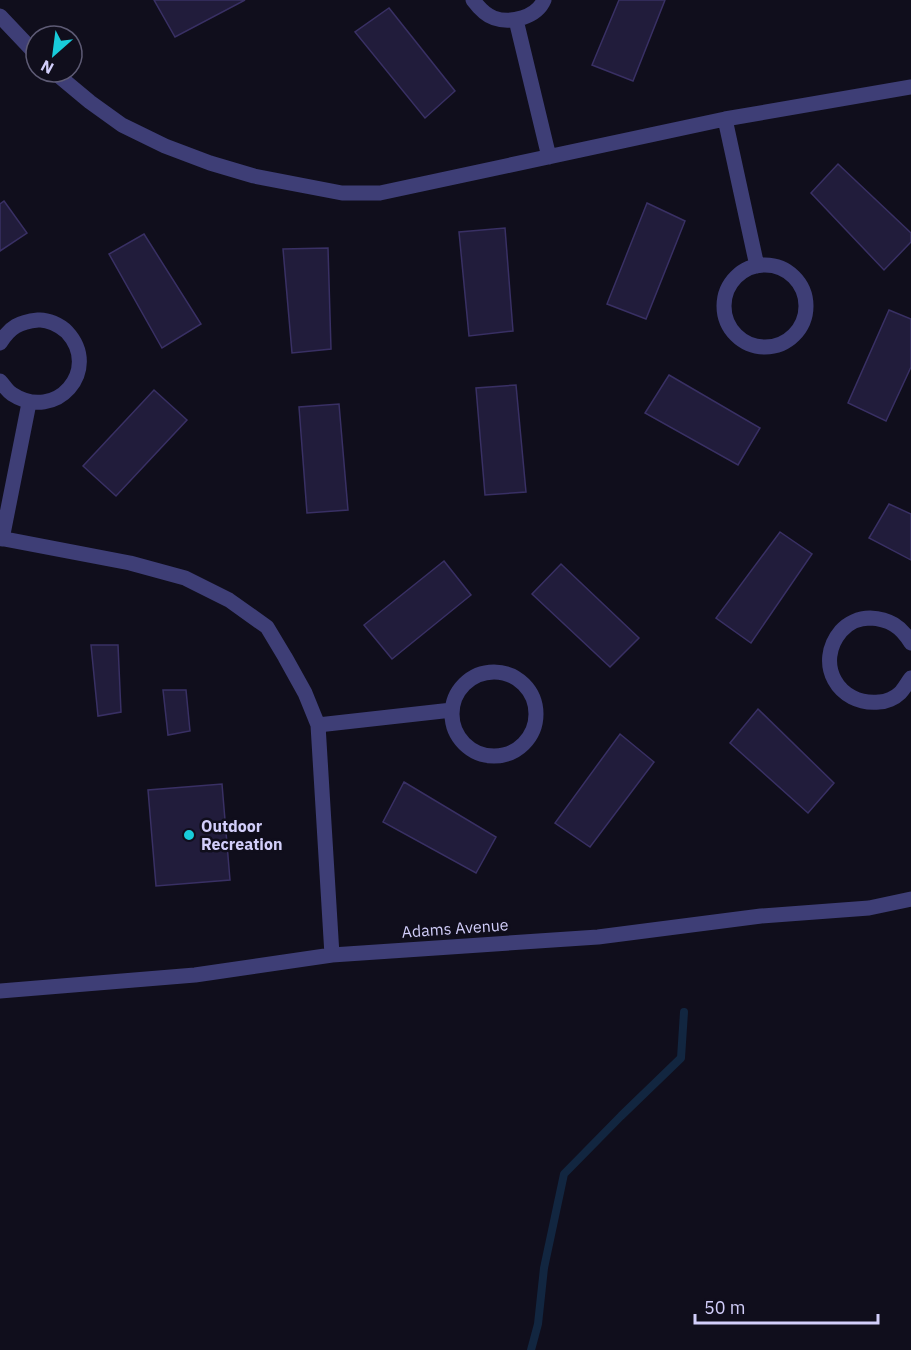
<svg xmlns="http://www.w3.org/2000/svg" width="911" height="1350" font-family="'IBM Plex Sans',sans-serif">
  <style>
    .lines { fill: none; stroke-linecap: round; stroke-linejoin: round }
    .stream { stroke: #122640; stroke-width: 8 }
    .building { fill: #211c3b; stroke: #393064; stroke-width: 1.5 }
    .minor { stroke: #3e3e76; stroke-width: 15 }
    .poi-dot { fill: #18ccdb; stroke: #100e1c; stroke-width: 2 }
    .labels { text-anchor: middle; stroke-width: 5; stroke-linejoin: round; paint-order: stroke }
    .poi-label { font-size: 16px; font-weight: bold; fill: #d2cefa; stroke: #100e1c; text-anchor: start }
    .street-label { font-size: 16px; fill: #d2cefa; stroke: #100e1c }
  </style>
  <rect width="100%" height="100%" fill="#100e1c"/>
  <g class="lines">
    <path class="stream" d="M531 1350 538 1324 544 1268 564 1174 621 1116 681 1058 684 1012"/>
  </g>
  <path class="building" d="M154 0H245L175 37Z
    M619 0H665L633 81 592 65Z
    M389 8 455 91 425 118 355 32Z
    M838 164 911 233V242L884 270 811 193Z
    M4 201 27 233 0 251V204Z
    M647 203 685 221 646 319 607 304Z
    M505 228 513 331 469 336 459 232Z
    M144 234 201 324 162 348 109 254Z
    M328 248 331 349 292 353 283 249Z
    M889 310 911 319V367L886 421 848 403Z
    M669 375 760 428 738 465 645 413Z
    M516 385 526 492 485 495 476 388Z
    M154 390 187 420 116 496 83 466Z
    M339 404 348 510 307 513 299 407Z
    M889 504 911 514V560L869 538Z
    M780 532 812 554 751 643 716 618Z
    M444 561 471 595 392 659 364 625Z
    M561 564 639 638 610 667 532 594Z
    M91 645H118L121 712 98 716Z
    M163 690H186L190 731 168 735Z
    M758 709 834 783 808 813 730 743Z
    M620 734 654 762 590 847 555 823Z
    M404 782 496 837 476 873 383 822Z
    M222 784 230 880 156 886 148 790Z"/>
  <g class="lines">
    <path class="minor" d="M473 0C479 8 485 15 494 18 511 24 537 17 544 0
      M0 16 36 54
      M516 20 549 157
      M54 72 90 102 122 125 165 146 210 163 254 176 342 193H380L725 119 911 87
      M725 119 757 266
      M724 306a41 41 0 1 1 82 0a41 41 0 1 1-82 0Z
      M0 343C10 327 19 322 38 320 47 319 60 325 67 332 102 370 56 423 12 394 7 391 4 385 0 381
      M0 538 130 563 185 578 229 600 267 627 285 657 305 693 318 725 332 955
      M2 539 29 403
      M911 643C901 626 889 619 870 618 859 618 848 623 841 631 814 663 838 706 879 702 886 702 895 698 900 693 904 689 907 683 911 678
      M452 714a42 42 0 1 1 84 0a42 42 0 1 1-84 0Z
      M318 725 452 710
      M0 991 195 975 332 955 598 937 761 916 869 908 911 899"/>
  </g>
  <circle class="poi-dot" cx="189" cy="835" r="6"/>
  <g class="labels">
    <g class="poi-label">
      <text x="201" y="832">Outdoor<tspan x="201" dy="18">Recreation</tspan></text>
    </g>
    <g class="street-label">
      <text transform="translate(455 928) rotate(-4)" y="6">Adams Avenue</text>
    </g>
  </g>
  <g transform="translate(54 54) rotate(208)"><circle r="28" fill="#100e1c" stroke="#5e5b75" stroke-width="1.5"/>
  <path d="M0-4.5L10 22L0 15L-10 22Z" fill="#18ccdb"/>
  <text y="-9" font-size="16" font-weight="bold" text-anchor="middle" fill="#d2cefa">N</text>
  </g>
  <path d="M695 1314v9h183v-9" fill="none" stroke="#d2cefa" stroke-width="3"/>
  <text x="704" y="1314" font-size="18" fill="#d2cefa" stroke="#100e1c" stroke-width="4.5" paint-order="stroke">50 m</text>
</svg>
